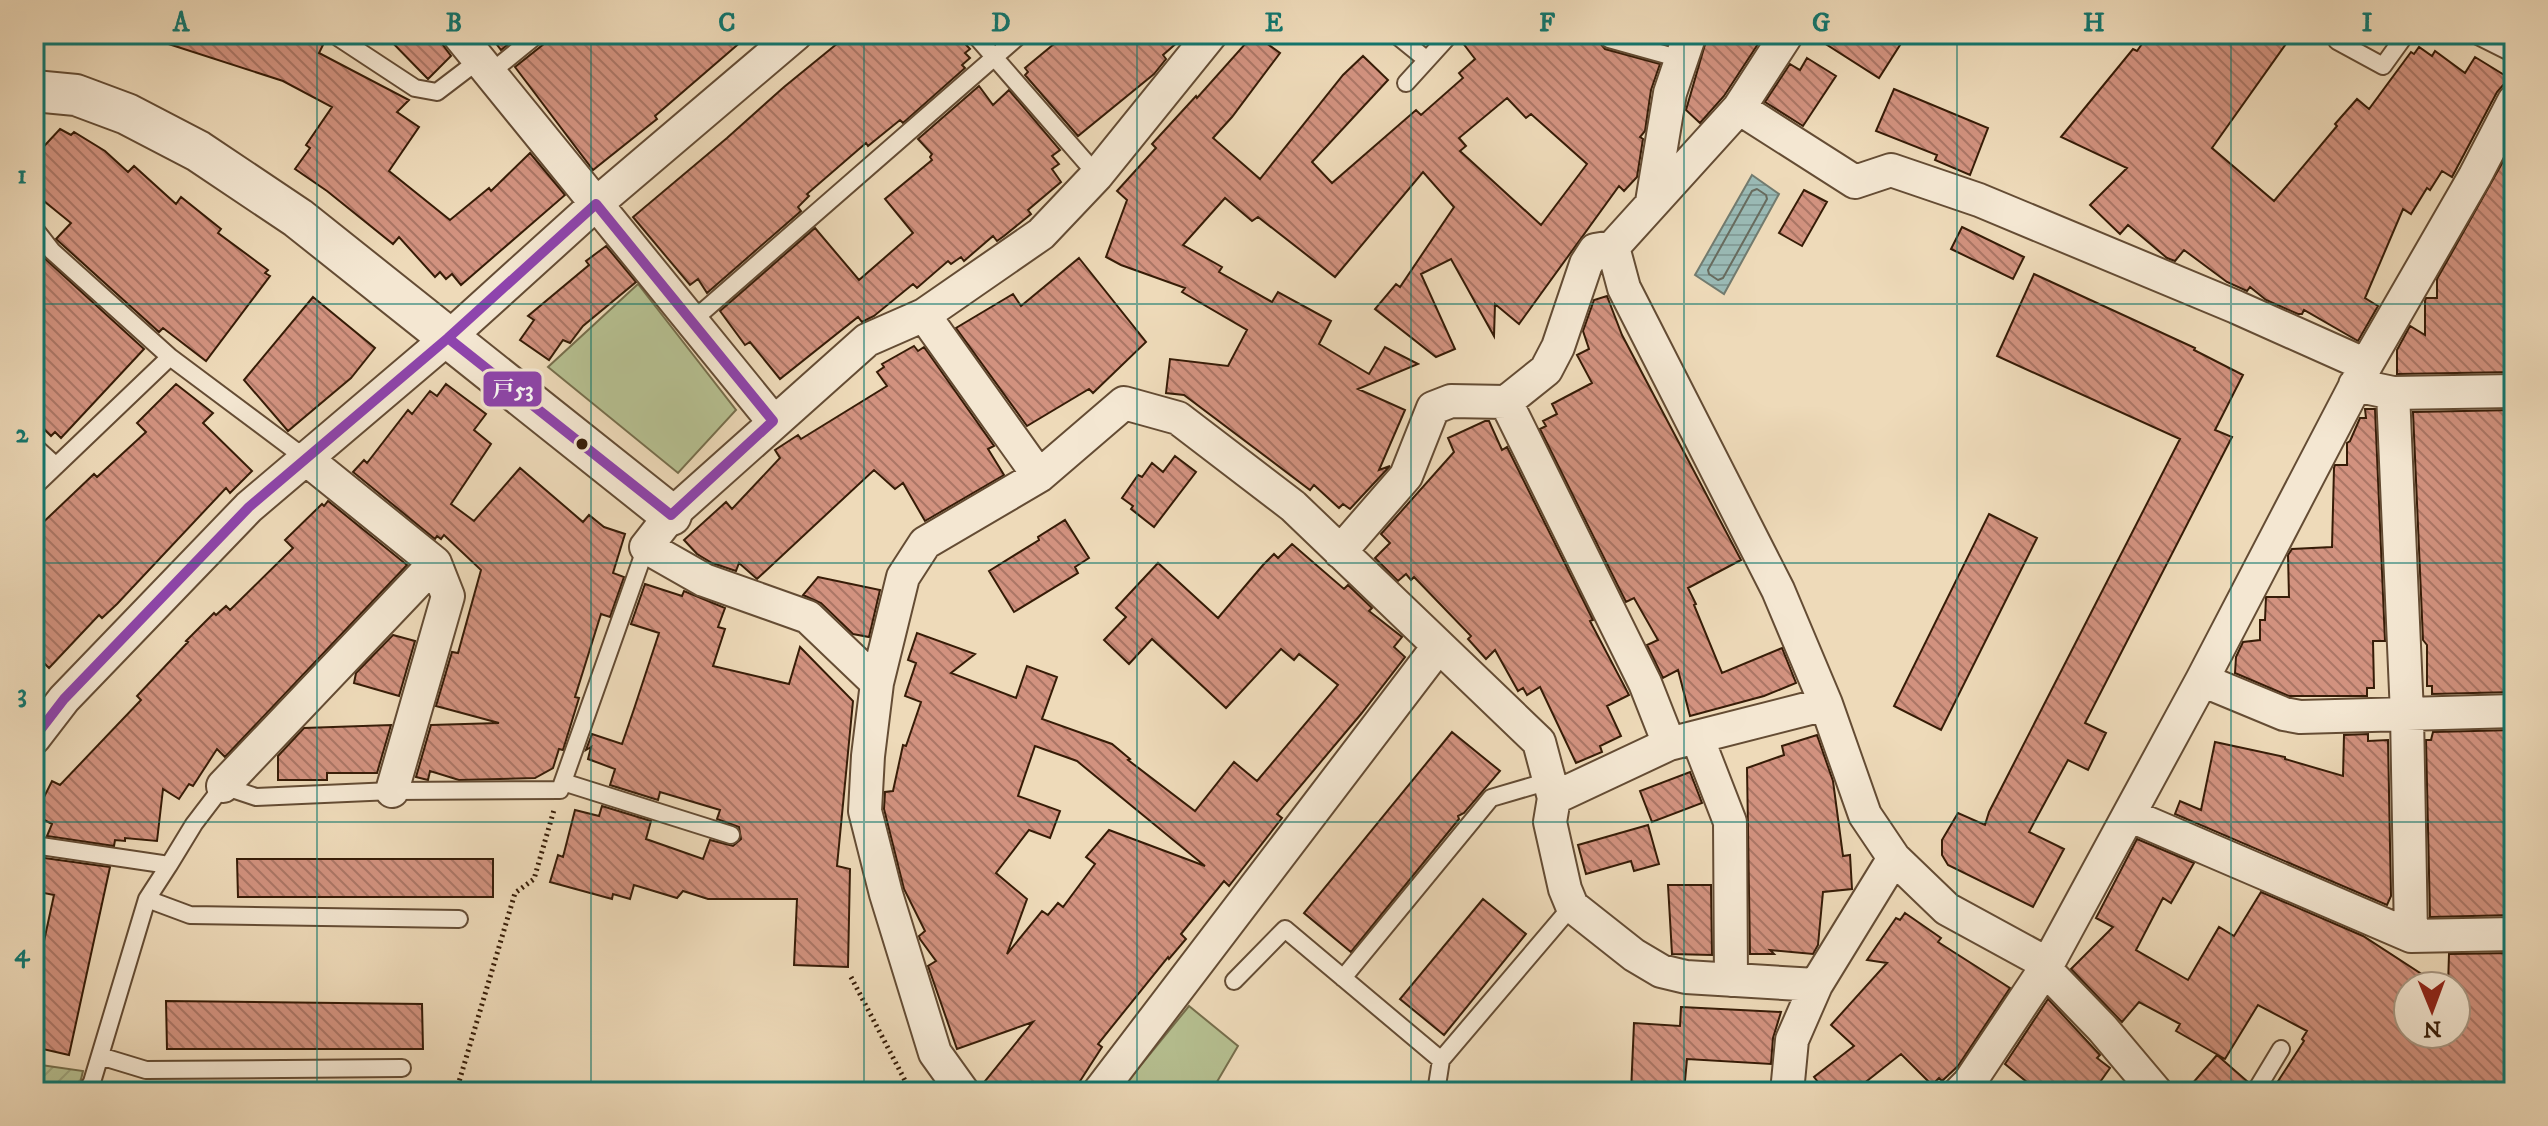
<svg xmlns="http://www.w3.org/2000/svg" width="2548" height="1126" font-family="'IM FELL DW Pica','Noto Serif JP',serif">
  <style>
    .park { fill: #b6c091; stroke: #766e4c; stroke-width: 2 }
    .garden { fill: url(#garden-furrows); stroke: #766e4c; stroke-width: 2 }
    .water { fill: url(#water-rules); stroke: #727b6f; stroke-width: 2 }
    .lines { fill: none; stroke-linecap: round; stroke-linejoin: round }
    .shore { stroke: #686b5e; stroke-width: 2 }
    .building { fill: url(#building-back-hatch); stroke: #361c07; stroke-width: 2; fill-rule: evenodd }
    .service-casing { stroke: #644c34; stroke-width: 20 }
    .minor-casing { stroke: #644c34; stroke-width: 36 }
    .tertiary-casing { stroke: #644c34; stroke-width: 44 }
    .path { stroke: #361c07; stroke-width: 5; stroke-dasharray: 2 4; stroke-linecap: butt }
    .service { stroke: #f4e7d2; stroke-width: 16 }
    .minor { stroke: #f4e7d2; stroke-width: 32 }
    .tertiary { stroke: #f4e7d2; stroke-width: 40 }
    .bus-1-casing { stroke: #f4e7d2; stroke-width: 16 }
    .bus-1 { stroke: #8e44ad; stroke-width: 10 }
    .grid { fill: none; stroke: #0f766e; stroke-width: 2; stroke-opacity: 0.55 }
    .bus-dot { fill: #361c07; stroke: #f4e7d2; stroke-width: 3 }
    .line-badge { stroke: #f4e7d2; stroke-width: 3 }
    .badge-label { font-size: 22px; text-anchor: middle; font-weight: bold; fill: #fff }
    .neatline { fill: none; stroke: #0f766e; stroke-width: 3 }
    .grid-label { font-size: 26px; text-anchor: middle; font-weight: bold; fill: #0f766e }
  </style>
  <defs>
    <pattern id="garden-furrows" width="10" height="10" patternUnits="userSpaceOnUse" patternTransform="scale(2)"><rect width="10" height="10" fill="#b6c091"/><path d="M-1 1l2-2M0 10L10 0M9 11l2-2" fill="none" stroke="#9da47c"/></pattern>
    <pattern id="water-rules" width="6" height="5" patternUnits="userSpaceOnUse" patternTransform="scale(2)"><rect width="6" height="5" fill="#9abab5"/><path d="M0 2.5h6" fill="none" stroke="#859f9a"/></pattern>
    <pattern id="building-back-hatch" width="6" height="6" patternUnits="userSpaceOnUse" patternTransform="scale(2)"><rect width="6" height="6" fill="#d2927f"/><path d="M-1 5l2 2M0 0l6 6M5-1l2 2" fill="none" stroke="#ab7666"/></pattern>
  </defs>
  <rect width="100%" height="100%" fill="#eedab9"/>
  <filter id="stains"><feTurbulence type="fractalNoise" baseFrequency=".0025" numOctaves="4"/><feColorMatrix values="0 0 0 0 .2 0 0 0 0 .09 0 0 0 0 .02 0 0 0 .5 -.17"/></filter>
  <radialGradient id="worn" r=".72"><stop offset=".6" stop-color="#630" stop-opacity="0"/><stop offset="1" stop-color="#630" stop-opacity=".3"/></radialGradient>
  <path class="park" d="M638 284 736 410 678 473 548 367Z
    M1189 1006 1238 1046 1211 1092H1119Z"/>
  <path class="garden" d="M34 1064 83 1071 78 1092H34Z"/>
  <path class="water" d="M1752 175 1779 194 1724 294 1695 275Z"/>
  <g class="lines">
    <path class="shore" d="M1757 189 1766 195 1767 199 1723 278 1718 280 1709 274 1708 270 1752 191Z"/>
  </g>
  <path class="building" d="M154 34H302L323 45 319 53 409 100 397 112 419 127 389 171 450 220 489 188 491 191 530 153 565 195 461 285 452 274 446 279 440 272 435 277 399 237 393 244 327 191 295 169 310 148 306 145 332 107 283 81 153 39Z
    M384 34H439L443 45 451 56 428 79Z
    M489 34H521L501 50Z
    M549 34H750L655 116 657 119 593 170 515 67 545 43Z
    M849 34H956L970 49 965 53 970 58 962 65 965 68 903 123 900 120 868 146 866 143 807 194 809 196 798 207 801 211 707 293 698 279 690 285 633 217 727 138 784 87Z
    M1066 34H1187L1163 55 1166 59 1154 74 1078 136 1025 75 1028 72 1025 68Z
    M1254 34 1280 53 1232 117 1213 138 1260 179 1343 75 1363 56 1388 80 1312 162 1332 183 1416 110 1421 115 1463 78 1459 73 1475 59 1456 34H1600L1599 42 1605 49 1660 64 1651 90 1645 131 1640 137 1643 139 1637 177 1624 191 1619 186 1519 324 1495 304 1494 336 1451 259 1421 274 1455 349 1436 357 1375 309 1396 284 1400 287 1454 207 1423 172 1335 277 1258 217 1252 221 1225 198 1183 245 1222 267 1219 272 1272 302 1278 292 1331 321 1319 344 1369 374 1385 347 1418 364 1358 389 1405 410 1379 470 1390 466 1350 509 1343 504 1339 508 1314 485 1310 490 1184 395 1166 393 1170 359 1228 366 1247 330 1182 292 1185 288 1121 265 1106 257 1127 200 1117 191 1156 148 1152 144 1196 96 1197 98ZM1507 98 1526 118 1531 114 1587 164 1541 225 1460 151 1466 146 1459 138Z
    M1708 34H1759L1755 42 1758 44 1724 96 1700 123 1686 110Z
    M1810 34H1907L1879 78Z
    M2149 34H2293L2212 148 2274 201 2337 126 2335 124 2357 99 2369 109 2411 52 2414 54 2419 47 2432 56 2435 51 2465 73 2475 57 2514 81 2503 85 2497 92 2452 177 2442 171 2430 190 2427 188 2411 214 2403 209 2365 298 2378 306 2358 341 2304 310 2302 314H2298L2266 300 2250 287 2247 291 2227 282 2184 250 2175 261 2167 258 2128 225 2120 234 2090 205 2127 168 2061 137 2133 49 2137 51Z
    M1807 58 1836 76 1803 126 1765 102 1790 64 1800 70Z
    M979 86 993 105 1009 90 1060 150 1052 156 1059 164 1052 169 1061 182 1028 210 1031 214 1004 236 997 241 993 236 964 261 961 257 951 264 948 261 917 288 913 284 874 316 862 322 858 317 780 379 750 342 745 345 720 311 815 228 859 280 913 233 885 199 932 160 930 157 932 154 918 139Z
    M1894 89 1988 128 1970 175 1935 160 1937 155 1876 131Z
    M60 129 71 135 74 132 105 151 128 172 134 166 176 204 181 197 221 229 218 233 268 270 265 273 270 276 206 361 163 328 159 332 56 239 71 223 34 193V157Z
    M2514 142V372L2397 374V350L2410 326 2425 335V301L2426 298H2437V279Z
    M1804 190 1827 202 1802 246 1779 233Z
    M1962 227 2024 257 2013 279 1951 249Z
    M606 246 636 282 583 326 570 343 563 340 549 360 520 340 534 320 528 316 589 265 586 261Z
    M41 255 144 349 61 438 55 432 51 436 34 419V264Z
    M1079 258 1146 342 1093 393 1089 389 1027 426 956 328 1013 294 1021 306Z
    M2034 274 2195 348 2194 350 2243 375 2215 430 2232 437 2085 723 2106 733 2088 770 2068 760 2029 832 2064 849 2033 907 1948 865 1942 855V840L1958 813 1985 825 1989 812 2180 439 1997 356Z
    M1607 296 1622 335 1741 560 1688 588 1696 604 1694 605 1722 673 1782 648 1796 683 1764 696 1690 716 1678 670 1663 678 1647 645 1658 640 1634 598 1626 602 1540 429 1546 426 1543 421 1557 414 1552 404 1592 383 1577 355 1589 349 1583 331 1594 300Z
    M313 297 375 348 351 378 288 431 244 380Z
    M914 346 918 351 924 347 994 446 988 449 1004 475 925 521 903 483 895 489 874 470 757 579 739 563 736 571 712 563 697 554 684 540 726 502 732 509 780 458 775 450 798 435 801 439 887 386 877 372 884 367 882 364Z
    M176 384 213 413 203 423 252 471 230 493 226 488 117 604 102 618 99 615 49 668 34 653V531L94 474 97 477 146 432 137 423Z
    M446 384 486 414 474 430 491 444 451 504 474 521 520 468 583 522 589 515 604 527 625 534 613 573 624 577 610 617 601 614 575 697 579 698 563 750 559 749 553 768 535 778 459 780 430 771 428 780 416 777 431 725 499 723 436 706 452 652 458 653 481 570 444 535 441 539 437 536 435 539 353 472 364 460 367 463 408 410 412 414 430 391 437 396Z
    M2365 409H2375L2385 641H2373L2374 688H2367V696H2289L2235 673 2236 657 2243 642 2260 640V620H2265L2266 597H2289L2288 555 2292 549 2332 547 2334 468 2335 465H2347V443L2350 441 2360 418H2366Z
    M2514 410V692L2432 694V686H2427V645L2423 640 2413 412Z
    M1485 421H1489L1502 450 1507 447 1593 620 1590 621 1629 695 1607 706 1621 736 1600 746 1602 752 1576 763 1540 687 1527 695 1523 688 1518 691 1495 650 1486 659 1468 639 1471 636 1414 577 1411 580 1406 574 1398 581 1375 558 1390 543 1381 534 1454 452 1448 438Z
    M1175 456 1196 472 1154 527 1131 509 1133 506 1122 498 1138 475 1142 477 1152 463 1163 472Z
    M328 501 407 565 225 757 217 749 193 786 189 784 179 799 163 789 157 841 125 838V841L115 840 114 846 47 836 52 824 35 815 52 781 60 785 141 700 137 696 188 642 186 641 214 613 216 615 226 606 230 610 293 548 285 540 322 504 324 506Z
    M1989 514 2037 538 1941 730 1894 706Z
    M1065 520 1089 558 1075 567 1078 573 1014 612 989 571 1039 540 1038 537Z
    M1292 544 1344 589 1348 585 1372 608 1369 611 1402 637 1394 647 1405 657 1361 714 1277 814 1282 818 1229 886 1224 881 1181 934 1186 939 1169 959 1168 957 1098 1044 1102 1047 1073 1092H982L981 1086 1033 1022 957 1049 928 966 936 961 920 939 919 936 925 931 904 889 884 809 885 792 893 791 903 745 906 746 921 702 905 696 916 663 908 660 917 633 975 654 951 673 1016 698 1027 666 1057 677 1042 719 1112 744 1130 759 1128 760 1195 811 1234 762 1257 781 1338 685 1299 654 1294 660 1281 649 1226 708 1152 639 1129 664 1104 640 1126 617 1116 608 1158 563 1218 618 1263 565 1274 554 1278 558ZM1035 746 1077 761 1205 866 1109 830 1086 857 1095 864 1063 907 1058 903 1048 915 1042 911 1007 954 1027 899 996 873 1029 830 1050 838 1060 811 1018 796Z
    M818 577 880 590 869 637 853 634 821 603 803 595Z
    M645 584 682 596 684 591 725 608 718 627 725 629 713 666 789 684 800 647 853 701 837 866 850 869 848 967 794 965 797 899H708L683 891 677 898 634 885 630 899 613 894 612 899 550 882 558 855 563 857 575 810 599 816 602 806 651 821 646 839 703 859 710 840 733 846 741 839 739 827 717 819 720 810 660 792 658 800 610 785 615 769 588 759 591 747 586 750 592 734 622 744 634 709 659 633 631 624Z
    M393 635 415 641 399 696 354 683 356 673Z
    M391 725 377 773H327V780H278V756L304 728Z
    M2514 730V915L2430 917 2426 740H2431L2433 732Z
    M1452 732 1500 771 1464 813 1458 816 1459 819 1351 952 1304 913Z
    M2368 734V741L2388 740 2391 896 2387 905 2175 814 2180 801 2201 810 2215 742 2285 757V759L2343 776 2344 735Z
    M1817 735 1833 781 1843 856 1850 855 1852 889 1823 892 1818 945 1813 954 1770 950 1774 954H1750L1747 768 1784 755 1782 746Z
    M1690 772 1702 803 1652 822 1640 791Z
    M1648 825 1659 864 1634 871 1631 861 1586 874 1578 845Z
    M2137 839 2194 863 2171 903 2163 898 2136 950 2188 980 2219 927 2234 936 2261 892 2363 936 2440 986H2408V1034H2456V986H2448L2449 954 2514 953 2509 1006H2514V1092H2271L2304 1041 2302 1039 2307 1031 2258 1005 2225 1059 2176 1031 2180 1024 2139 1002 2122 1022 2071 969 2113 927 2096 918Z
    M37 857 110 867 69 1055 34 1047V953L41 955 54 895 34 891V864Z
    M237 859H493V897H238Z
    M1668 885H1711L1712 955 1672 954Z
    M1483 899 1526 934 1444 1035 1400 999Z
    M1905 913 1941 938 1938 942 2010 988 1958 1066 1942 1081 1939 1078 1932 1085 1901 1054 1853 1092H1826L1814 1077 1854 1046 1831 1025 1887 963 1867 960 1896 918 1900 920Z
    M2048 999 2100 1055 2097 1058 2110 1068 2093 1092H2039L2005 1064Z
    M166 1001 422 1004 423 1049H167Z
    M1681 1007 1781 1012 1773 1038 1771 1064 1687 1059 1684 1092H1631L1634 1023 1680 1026Z
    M2217 1055 2248 1082 2244 1092H2185Z"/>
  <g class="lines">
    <defs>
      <path id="service" d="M974 34 1097 175
        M1395 34 1427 60
        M2474 34 2514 54
        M339 38 415 88 437 92 479 60
        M1609 39 1681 59
        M2337 41 2383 66 2406 34
        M490 73 538 34
        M1406 83 1446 39
        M34 228 52 251 170 357 34 487
        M692 321 1021 34
        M170 357 305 458
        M34 446 56 466
        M563 782 731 835
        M34 845 169 865 194 824 223 786 256 797 392 791 560 790 646 547
        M147 899 190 915 459 919
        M1343 978 1491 798 1549 781
        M1234 981 1285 929 1441 1060
        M100 1056 146 1070 402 1068
        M86 1092 92 1082 147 899 169 865
        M1436 1092 1441 1060 1572 906
        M2255 1092 2281 1049"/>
      <path id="minor" d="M458 34 773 421
        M1787 34 1739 108 1613 247 1624 288 1778 590 1826 704 1865 815 1894 858 1947 909 2046 963
        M1739 108 1855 182 1891 170 1979 200 2236 307 2366 365
        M1652 202 1670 93 1690 34
        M924 315 1039 476 1124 403 1178 418 1293 506 1539 742 1554 798 1669 744 1826 704
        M2355 385 2393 393 2407 714 2411 936
        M2393 393 2514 391
        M1506 402 1645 683 1669 744
        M305 458 435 563 448 596 392 791
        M1340 552 1406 476 1433 408 1451 401 1506 402 1546 370 1558 347 1586 264 1595 250 1613 247
        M2202 680 2284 714 2300 717 2514 711
        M877 683 903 577 925 543 1039 476
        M1697 737 1730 822 1731 980
        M34 738 64 699 249 507 448 338 596 204 796 34
        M223 786 435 563
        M1554 798 1550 822 1565 889 1572 906 1634 955 1661 971 1686 977 1816 985
        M2129 815 2411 936 2514 934
        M2045 969 2102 1028 2156 1092
        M963 1092 935 1053 886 894 865 811 868 756 877 683 808 617 704 580 646 547 671 515 867 340 924 315 1041 234 1097 175 1211 34
        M1099 1092 1438 647
        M1787 1092 1792 1040 1816 985 1894 858
        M1960 1092 1969 1083 2045 969 2202 680 2366 365 2475 176 2514 101"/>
      <path id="tertiary" d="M34 91 76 95 127 114 198 151 298 218 671 515"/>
    </defs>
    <use href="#service" class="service-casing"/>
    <use href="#minor" class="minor-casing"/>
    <use href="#tertiary" class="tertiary-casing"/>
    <path class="path" d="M851 977 911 1092
      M456 1092 515 893 534 879 554 810"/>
    <use href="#service" class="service"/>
    <use href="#minor" class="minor"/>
    <use href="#tertiary" class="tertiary"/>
    <defs>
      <path id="bus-1" d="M448 338 671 515
        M34 738 64 699 249 507 448 338 596 204 773 421 671 515"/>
    </defs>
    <use href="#bus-1" class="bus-1-casing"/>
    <use href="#bus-1" class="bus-1"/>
  </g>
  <path class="grid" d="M317 34V1092M591 34V1092M864 34V1092M1137 34V1092M1411 34V1092M1684 34V1092M1957 34V1092M2231 34V1092M34 304H2514M34 563H2514M34 822H2514"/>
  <circle class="bus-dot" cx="582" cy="444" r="7"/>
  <rect class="line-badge" x="482" y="370" width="61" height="38" rx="8" fill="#8e44ad"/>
  <g class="badge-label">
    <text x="513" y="397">戸53</text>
  </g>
  <rect width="2548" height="1126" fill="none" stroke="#eedab9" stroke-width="88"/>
  <g transform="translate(2432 1010) rotate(179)"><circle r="38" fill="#f4e7d2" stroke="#a89681" stroke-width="2"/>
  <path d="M0-6L14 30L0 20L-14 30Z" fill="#8f2418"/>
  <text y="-12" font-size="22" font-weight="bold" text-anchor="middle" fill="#361c07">N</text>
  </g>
  <rect x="44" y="44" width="2460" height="1038" class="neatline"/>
  <g class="grid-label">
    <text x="181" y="31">A</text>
    <text x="454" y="31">B</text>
    <text x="727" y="31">C</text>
    <text x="1001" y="31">D</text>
    <text x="1274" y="31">E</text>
    <text x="1547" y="31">F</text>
    <text x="1821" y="31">G</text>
    <text x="2094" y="31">H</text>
    <text x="2367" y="31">I</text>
    <text x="22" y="183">1</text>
    <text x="22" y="442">2</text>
    <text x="22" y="702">3</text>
    <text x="22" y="961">4</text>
  </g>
  <rect width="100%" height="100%" filter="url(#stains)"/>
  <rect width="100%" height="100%" fill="url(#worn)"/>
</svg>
